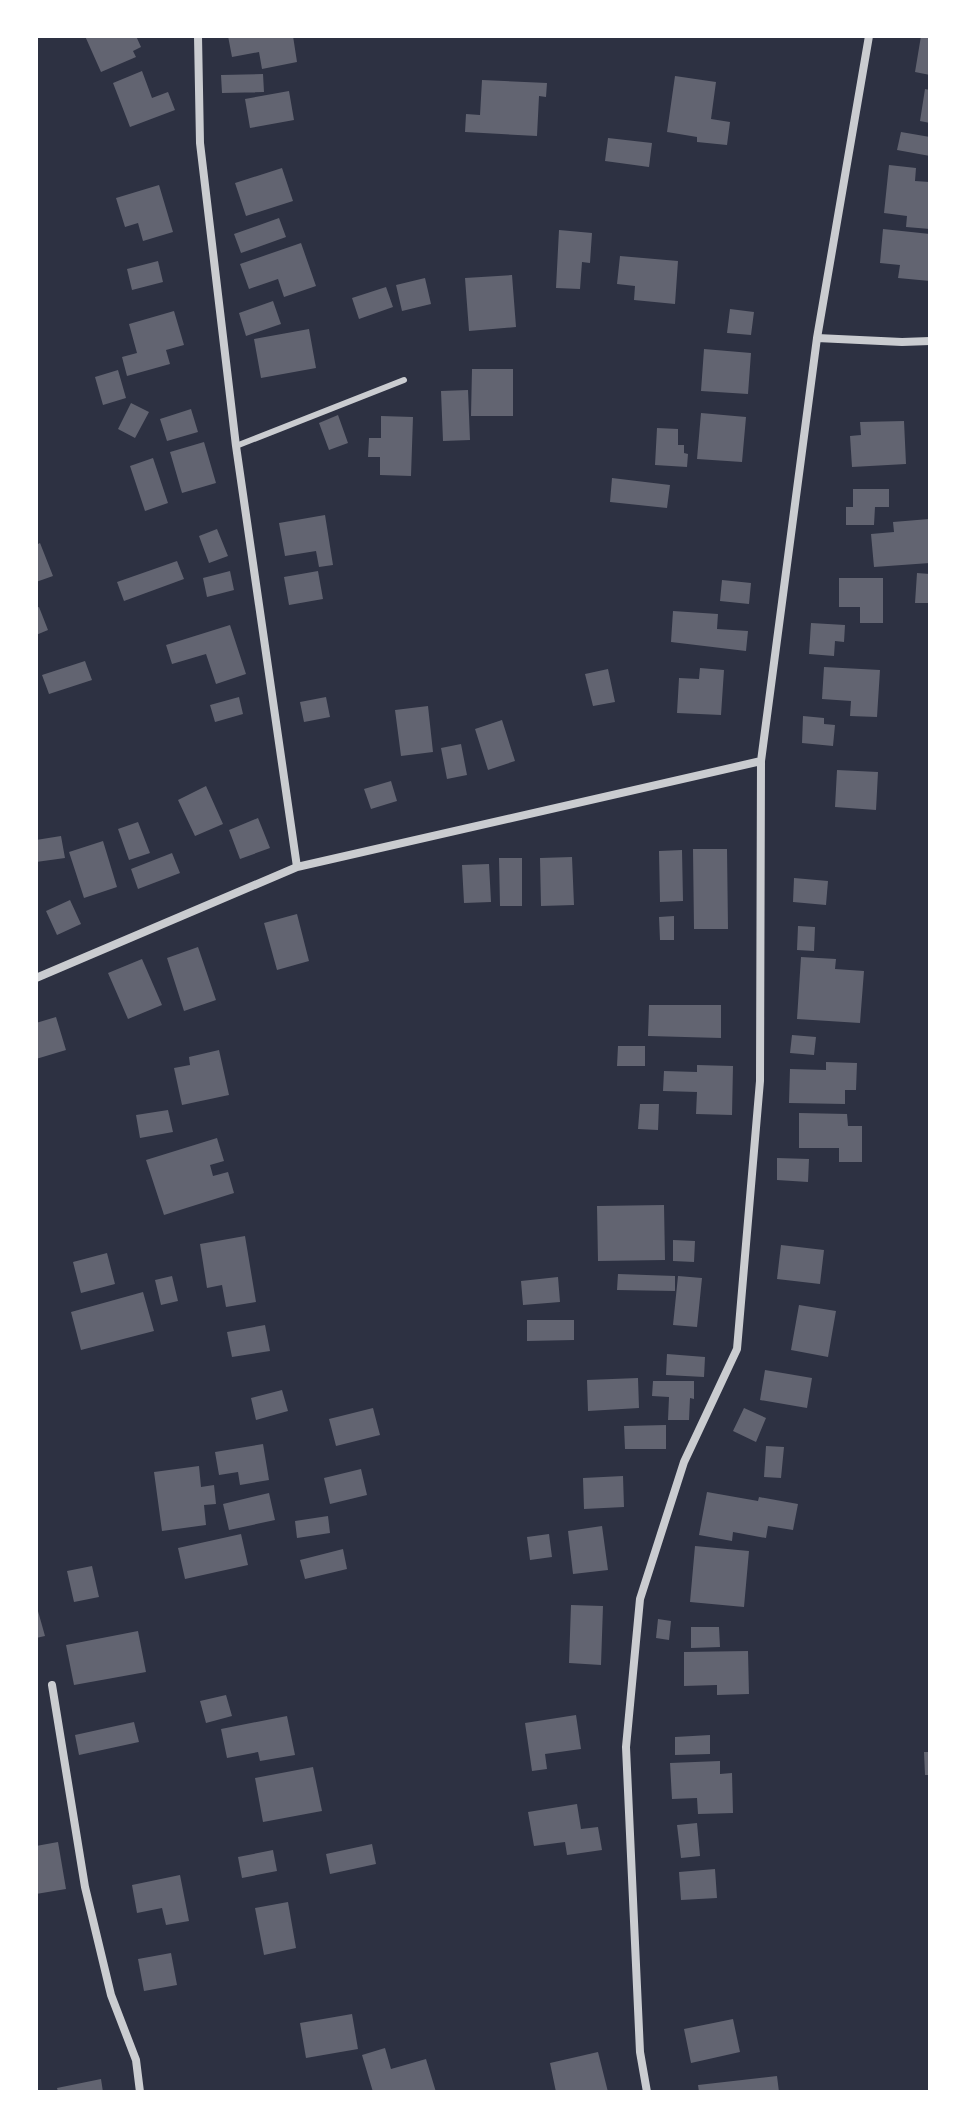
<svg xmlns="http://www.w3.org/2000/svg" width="966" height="2128" font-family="'Roboto Serif',serif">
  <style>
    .building { fill: #626471 }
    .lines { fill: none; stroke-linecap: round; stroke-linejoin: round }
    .service { stroke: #caccd0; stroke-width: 6 }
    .minor { stroke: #caccd0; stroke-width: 8 }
  </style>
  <rect width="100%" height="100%" fill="#2d3142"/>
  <path class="building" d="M85 36H136L141 47 133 51 136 57 101 72Z
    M228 36H293L297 62 262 69 259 52 232 57Z
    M921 36H930V75L915 72Z
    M142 71 152 98 168 92 175 110 130 127 113 83Z
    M263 74 264 92 222 93 221 75Z
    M675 76 716 82 711 119 730 122 727 145 697 142V137L667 132Z
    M482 80 547 83 546 97 539 96 537 136 465 132 466 114 480 115Z
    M925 89 930 90V123L920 121Z
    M289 91 294 120 250 128 245 99Z
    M901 132 930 137V156L897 150Z
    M608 138 652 143 649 167 605 161Z
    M889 165 916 168 915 181 930 182V229L906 227 907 216 884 213Z
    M282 168 293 201 246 216 235 183Z
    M159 185 173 232 143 241 138 223 125 227 116 198Z
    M279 218 286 237 241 253 234 234Z
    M883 229 930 234V281L898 278 900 265 880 263Z
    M559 230 592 233 590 263 582 262 580 289 556 288Z
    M301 243 316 286 284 297 278 279 249 289 240 264Z
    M620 256 678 261 675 304 634 300 635 286 617 284Z
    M158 261 163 282 132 290 127 269Z
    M512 275 516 327 469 331 465 278Z
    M425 278 431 304 402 311 396 285Z
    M386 287 393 307 359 319 352 298Z
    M273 301 281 324 246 336 239 313Z
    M730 309 754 312 751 335 727 333Z
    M174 311 184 345 166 350 170 364 127 376 122 357 137 353 129 324Z
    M309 329 316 368 261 378 254 339Z
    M704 349 751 353 748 394 701 391Z
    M472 369H513V416H471Z
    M118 370 126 398 103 405 95 377Z
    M468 390 470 440 443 441 441 391Z
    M131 403 149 412 135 438 118 429Z
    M191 409 198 432 167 441 160 419Z
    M701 413 746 417 742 462 697 459Z
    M338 415 348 443 329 450 319 423Z
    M381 416 413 417 411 476 380 475V457H368L369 438H381Z
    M904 421 906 464 852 467 850 436 861 435 860 422Z
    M657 428 678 429V445H684V453L688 454 687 467 655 465Z
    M204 442 216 483 182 493 170 452Z
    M153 458 168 503 145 511 130 466Z
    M612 478 670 485 667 508 610 502Z
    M853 489H889V507H875L874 525H846V507H853Z
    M325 515 333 565 319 567 316 551 285 556 279 523Z
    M929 519 930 563 874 567 871 534 894 532 893 522Z
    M217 529 228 556 209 563 199 536Z
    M40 543 53 576 36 582V545Z
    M177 561 184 579 124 601 117 582Z
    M230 571 234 590 207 597 203 578Z
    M318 571 323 599 289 605 284 577Z
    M917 573 930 574V603H915Z
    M839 578H883V623H860V607H839Z
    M722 580 751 583 749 604 720 601Z
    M39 607 48 630 36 635V608Z
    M673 611 718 614 717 629 748 631 746 651 671 642Z
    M811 623 845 625 844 642 835 641 834 656 809 654Z
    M230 625 246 674 216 684 206 654 172 664 166 645Z
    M85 661 92 680 49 694 42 675Z
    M824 667 880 670 877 717 850 716 851 701 822 699Z
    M700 668 724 670 721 715 677 713 679 678 699 679Z
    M608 669 615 702 593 706 585 674Z
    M239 697 243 714 215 722 210 705Z
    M326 697 330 717 304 722 300 702Z
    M428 706 433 752 401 756 395 710Z
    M803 716 824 718V724L835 725 833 746 802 743Z
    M502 720 515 761 488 770 475 729Z
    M461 744 467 775 447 779 441 748Z
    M837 770 878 772 876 810 835 807Z
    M391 781 397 801 371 809 364 789Z
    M206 786 223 824 195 836 178 800Z
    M258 818 270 848 240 859 229 830Z
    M138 822 150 853 129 860 118 829Z
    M61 836 65 858 36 862V840Z
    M103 841 117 887 84 898 69 852Z
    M693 849H727L728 929H694Z
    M682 850 683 901 660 902 659 851Z
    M172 853 180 873 138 889 131 869Z
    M572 857 574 905 541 906 540 858Z
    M499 858H522V906H500Z
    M489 864 491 902 464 903 462 865Z
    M794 878 828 881 826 905 793 902Z
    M70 900 81 924 57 935 46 911Z
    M297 914 309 961 277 970 264 923Z
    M674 916V940H660L659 917Z
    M798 926 815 927 814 951 797 950Z
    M198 947 216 1000 184 1011 167 958Z
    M801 957 836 959 835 969 864 971 860 1023 797 1019Z
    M142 959 162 1005 128 1019 108 973Z
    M649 1005H721V1038L648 1036Z
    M56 1017 66 1050 36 1059V1023Z
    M792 1035 816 1037 814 1055 790 1053Z
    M618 1046H645V1066H617Z
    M219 1050 229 1095 182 1105 174 1068 190 1065 189 1057Z
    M826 1062 857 1063 856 1090H845V1104L789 1103 790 1069 826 1070Z
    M697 1065 733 1066 732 1115 696 1114 697 1092 663 1091 664 1071 697 1072Z
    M640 1104H659L658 1130 638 1129Z
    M168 1110 173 1132 140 1138 136 1115Z
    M799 1113 847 1114 848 1126H862V1162H839V1148H799Z
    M217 1138 224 1161 210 1165 213 1176 228 1172 234 1193 164 1215 146 1160Z
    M777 1158 809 1159 808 1182 777 1180Z
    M664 1205 665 1260 598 1261 597 1206Z
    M245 1236 256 1302 226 1307 222 1285 207 1288 200 1244Z
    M673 1240 695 1241 694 1262 673 1261Z
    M781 1245 824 1250 820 1284 777 1279Z
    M107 1253 115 1284 81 1293 73 1262Z
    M618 1274 675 1276V1291L617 1290Z
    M172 1276 178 1301 161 1305 155 1280Z
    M678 1276 702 1278 697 1327 673 1325Z
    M558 1277 560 1302 523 1305 521 1281Z
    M143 1292 154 1331 81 1350 71 1312Z
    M799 1305 836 1311 828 1357 791 1350Z
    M527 1320H574V1340L527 1341Z
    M265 1325 270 1351 232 1357 227 1332Z
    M667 1354 705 1357 704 1377 666 1375Z
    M765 1370 812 1378 807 1408 760 1400Z
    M638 1378 639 1408 588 1411 587 1380Z
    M653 1381H694V1399L690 1398 689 1420H668L669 1397 652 1396Z
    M282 1390 288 1411 256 1420 251 1398Z
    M373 1408 380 1435 336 1446 329 1419Z
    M744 1408 766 1418 756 1442 733 1431Z
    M666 1425V1449H625L624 1426Z
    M263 1444 269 1480 240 1485 238 1472 219 1475 215 1452Z
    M766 1446 784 1447 781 1478 764 1477Z
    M199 1466 201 1487 214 1485 216 1504 204 1505 206 1525 162 1531 154 1472Z
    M361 1469 367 1495 330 1504 324 1478Z
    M623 1476 624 1507 584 1509 583 1478Z
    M707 1492 758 1501 759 1497 798 1504 793 1530 768 1526 766 1538 733 1532 732 1541 699 1535Z
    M269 1493 275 1520 229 1530 223 1504Z
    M328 1516 330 1533 297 1538 295 1521Z
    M602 1526 608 1570 573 1574 568 1531Z
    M241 1534 248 1565 185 1579 178 1548Z
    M549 1534 552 1557 530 1560 527 1537Z
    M695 1546 749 1551 744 1607 690 1602Z
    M343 1549 347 1569 305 1579 300 1560Z
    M92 1566 99 1597 74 1602 67 1571Z
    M36 1604 45 1636 36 1638Z
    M571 1605 603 1606 601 1665 569 1663Z
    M658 1619 671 1621 669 1640 656 1638Z
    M691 1627H719L720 1647 691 1648Z
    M138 1631 146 1672 74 1685 66 1645Z
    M748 1651 749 1694 717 1695V1685L684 1686V1652Z
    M226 1695 232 1716 206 1723 200 1701Z
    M576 1715 581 1749 545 1754 547 1769 532 1771 525 1723Z
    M287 1716 295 1755 260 1761 258 1752 227 1758 221 1729Z
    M134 1722 139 1742 79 1755 75 1735Z
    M710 1735V1754L675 1755V1737Z
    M924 1752H930V1775H925Z
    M720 1761V1774L732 1773 733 1813 698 1814 697 1798 672 1799 670 1763Z
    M313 1767 322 1811 263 1822 255 1778Z
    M577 1804 581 1829 598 1827 602 1850 567 1855 565 1842 534 1846 528 1812Z
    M697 1823 700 1856 681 1858 677 1825Z
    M58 1842 66 1889 36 1894V1846Z
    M372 1844 376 1864 330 1874 326 1854Z
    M273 1850 277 1871 242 1878 238 1857Z
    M715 1869 717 1898 681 1900 679 1872Z
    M180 1875 189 1921 166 1925 162 1908 137 1913 132 1885Z
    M288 1902 296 1948 264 1955 255 1908Z
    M171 1953 177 1985 144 1991 138 1959Z
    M352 2014 358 2049 306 2058 300 2023Z
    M733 2019 740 2052 691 2063 684 2029Z
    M385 2048 391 2069 426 2059 436 2092H373L362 2055Z
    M598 2052 608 2092H556L550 2063Z
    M777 2076 779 2092H699L698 2085Z
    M101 2079 103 2092H58L57 2088Z"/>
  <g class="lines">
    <path class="service" d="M236 446 404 380"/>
    <path class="minor" d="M198 36 200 143 236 446 297 867
      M817 338 902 342 930 341
      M36 978 297 867 761 761
      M52 1685 85 1887 111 1995 136 2060 140 2092
      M647 2092 640 2052 626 1747 640 1599 684 1462 737 1349 760 1081 761 761 817 338 869 36"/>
  </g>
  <rect width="966" height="2128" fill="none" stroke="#ffffff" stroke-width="76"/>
</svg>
